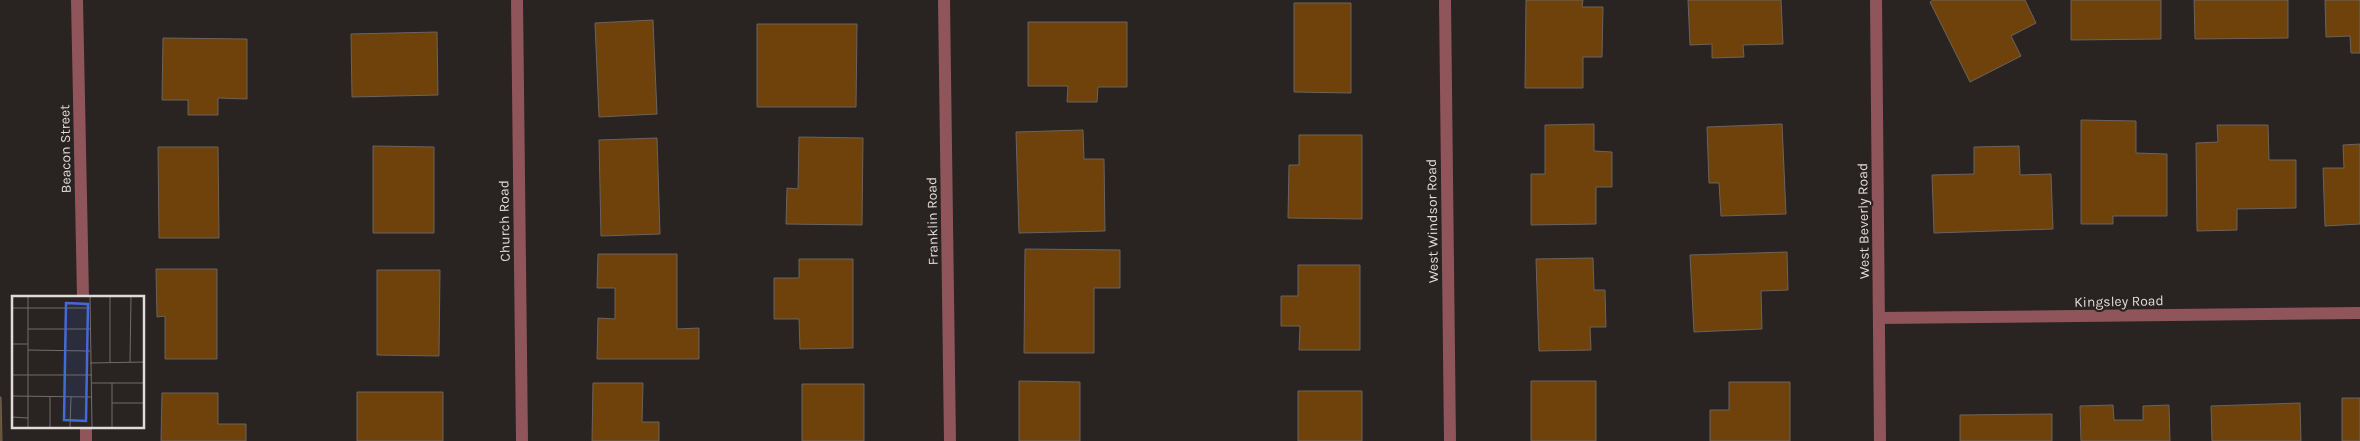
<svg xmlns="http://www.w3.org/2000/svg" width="2360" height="441" font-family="Karla,sans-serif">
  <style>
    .building { fill: #6e420a; stroke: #696460 }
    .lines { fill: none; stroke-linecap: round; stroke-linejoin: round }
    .minor { stroke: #8f555b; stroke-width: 12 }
    .labels { text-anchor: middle; stroke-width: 4.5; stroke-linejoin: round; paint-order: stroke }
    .street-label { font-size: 14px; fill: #dfdbda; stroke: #292321 }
    .inset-road { fill: none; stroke: #726d6b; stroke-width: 1 }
    .view { fill: #446ad8; fill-opacity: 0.15; stroke: #446ad8; stroke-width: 2.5 }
    .inset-edge { fill: none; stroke: #dfdbda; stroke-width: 2.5 }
  </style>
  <rect width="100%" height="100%" fill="#292321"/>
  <path class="building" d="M1526 0H1583L1582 7H1603L1602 57H1583V88H1525Z
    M1688 0H1781L1783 44 1743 45 1744 57 1712 58V44L1690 45Z
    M1933 0H2025L2036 23 2011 36 2021 56 1970 82 1930 2Z
    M2071 0H2161V39L2071 40Z
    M2194 0H2288V38L2195 39Z
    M2325 0H2360V53H2351L2350 36 2326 37Z
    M1294 3H1351V93L1294 92Z
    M653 20 657 114 599 117 595 23Z
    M1028 22H1127V87H1098L1097 102H1067L1068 86H1028Z
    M757 24H857L856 107H757Z
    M437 32 438 95 352 97 351 34Z
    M163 38 247 39V99L218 98V115H188V100H162Z
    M2081 120 2136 121V153L2167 154V216H2113V224H2081Z
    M1594 124V151L1612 152V187H1596V224L1531 225V174H1545V125Z
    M1782 124 1786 214 1721 216 1719 183H1709L1707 127Z
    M2217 125H2268L2269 160H2296V208L2237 209V230L2197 231 2196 143 2218 142Z
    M1083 130 1084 159H1104L1105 231 1019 233 1016 132Z
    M1299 135H1362V219L1288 218 1289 165H1299Z
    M799 137 863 138 862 225 786 224 787 188 798 189Z
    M657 138 660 234 601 236 599 140Z
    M2360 144V224L2325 226 2323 168H2344L2343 145Z
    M373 146 434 147V233H373Z
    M2019 146 2020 175 2051 174 2053 229 1934 233 1932 175 1974 174V147Z
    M158 147H218L219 238H159Z
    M1025 249 1120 250V288H1094V353H1024Z
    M1787 252 1788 290 1761 291 1762 329 1694 332 1690 255Z
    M598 254H677V329L699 328V359H597L598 318 615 319V288H597Z
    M1593 258 1594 290H1605L1606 327H1590L1591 350 1539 351 1536 259Z
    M799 259H853V348L800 349 799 319H774V278H799Z
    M1298 265H1360V350H1299L1300 326H1281V296H1298Z
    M156 269H217V359H165V316L157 317Z
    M377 270H440L439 356 377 355Z
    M1019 381 1080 382V441H1019Z
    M1531 381H1596V441H1531Z
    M1729 382H1790V441H1710V410H1729Z
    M593 383H643L642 422H659V441H592Z
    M802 384H864V441H802Z
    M1298 391H1362V441H1298Z
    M357 392H443V441H357Z
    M162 393H218V424H246V441H161Z
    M0 397H1L2 441H0Z
    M2342 398H2360V441H2342Z
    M2300 403 2301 441H2212L2211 406Z
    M2113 405 2114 420H2143V406L2169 405 2170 441H2081L2080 406Z
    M2052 414V441H1960V415Z"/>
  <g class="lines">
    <path class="minor" d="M77 0 83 297
      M517 0 522 441
      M944 0 950 441
      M1445 0 1450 441
      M1876 0 1880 441
      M1879 318 2360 313
      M86 427V441"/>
  </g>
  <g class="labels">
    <g class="street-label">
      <text transform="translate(65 149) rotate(-91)" y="5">Beacon Street</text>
      <text transform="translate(504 221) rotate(-91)" y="5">Church Road</text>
      <text transform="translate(932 221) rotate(-91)" y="5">Franklin Road</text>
      <text transform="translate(1432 221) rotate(-91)" y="5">West Windsor Road</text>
      <text transform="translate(1863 221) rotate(-91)" y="5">West Beverly Road</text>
      <text transform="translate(2119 301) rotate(-1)" y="5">Kingsley Road</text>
    </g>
  </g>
  <g transform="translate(12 296)">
    <rect width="132" height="132" fill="#292321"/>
    <path class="inset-road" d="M78 0 80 132M0 12H78M16 33H78M0 48H16M16 54 78 55M98 66V0M118 66 119 0M78 67 133 66M0 79H80M80 87H133M0 100 80 101M100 107H133M0 121 16 122M16 132V0M38 132V101M58 132 59 101M100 132V87"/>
    <path class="view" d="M54 7 76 8 74 125 52 124Z"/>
    <rect width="132" height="132" class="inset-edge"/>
  </g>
</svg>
